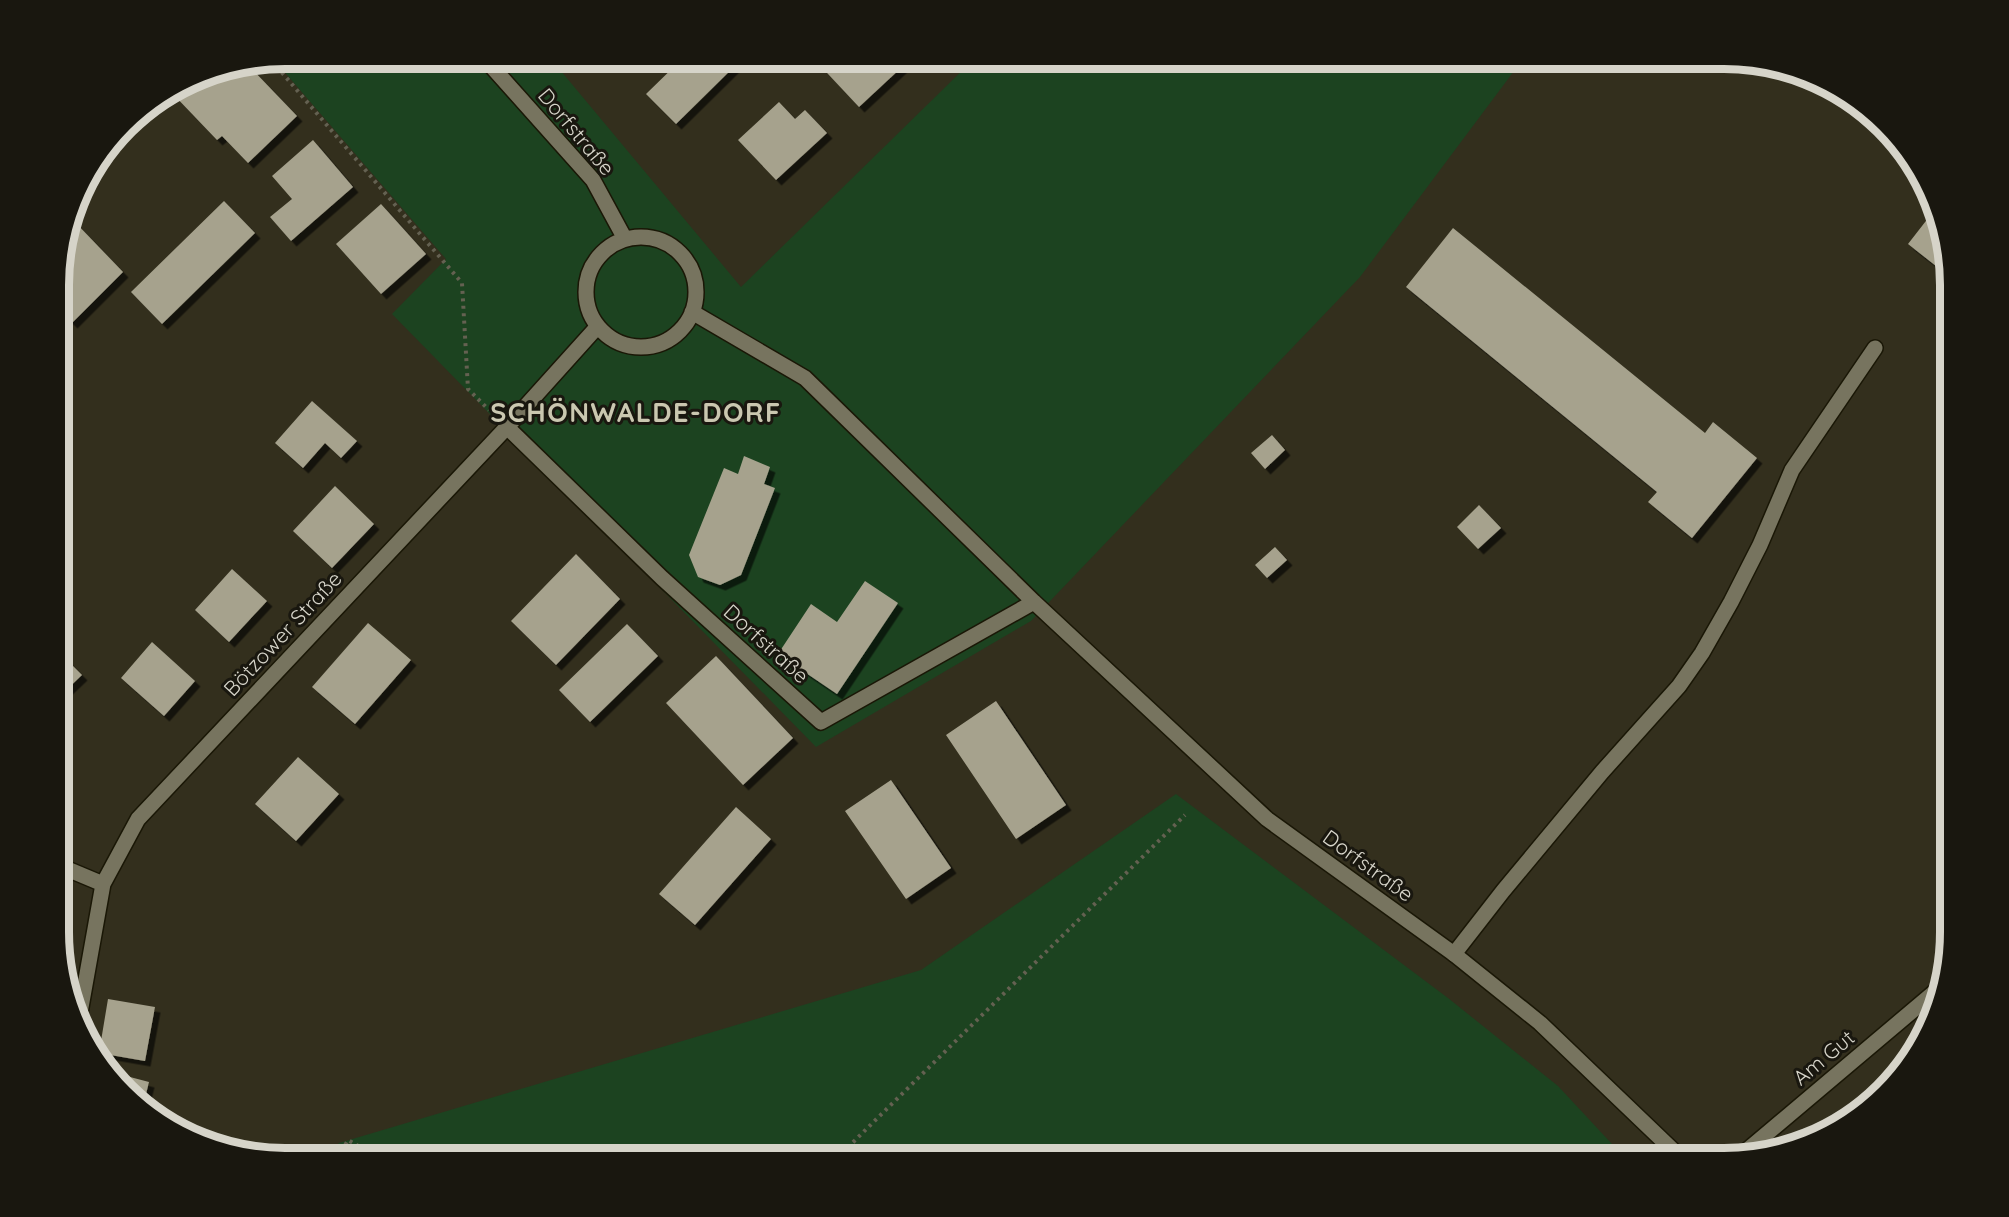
<svg xmlns="http://www.w3.org/2000/svg" width="2009" height="1217" font-family="Quicksand,sans-serif">
  <style>
    .green { fill: #1c4320 }
    .building { fill: #a6a28d; filter: url(#shadow) }
    .lines { fill: none; stroke-linecap: round; stroke-linejoin: round }
    .lane-casing { stroke: #1a1706; stroke-width: 18 }
    .street-casing { stroke: #1a1706; stroke-width: 18 }
    .path { stroke: #646151; stroke-width: 4; stroke-dasharray: 3 4.5; stroke-linecap: butt }
    .lane { stroke: #77745f; stroke-width: 15 }
    .street { stroke: #77745f; stroke-width: 15 }
    .labels { text-anchor: middle; stroke-width: 6; stroke-linejoin: round; paint-order: stroke }
    .street-label { font-size: 21px; fill: #d6d4c9; stroke: #19170f }
    .district-label { font-size: 27px; font-weight: bold; letter-spacing: 1.5px; fill: #cac7b0; stroke: #19170f }
    .rim { fill: none; stroke: #d6d4c9; stroke-width: 8 }
  </style>
  <defs>
    <filter id="shadow"><feDropShadow dx="5.5" dy="5.5" stdDeviation="0" flood-color="#0009"/></filter>
  </defs>
  <rect width="100%" height="100%" fill="#332f1d"/>
  <path class="green" d="M285 59H551L741 287 974 59H1523L1360 277 1031 621 816 747 392 314 446 259 275 61Z
    M1176 794 1448 998 1558 1086 1625 1158H324L339 1143 921 970Z"/>
  <path class="building" d="M682 59H742L676 124 646 94Z
    M814 59H893L902 67 859 107Z
    M249 66 297 116 248 163 222 136 217 140 173 94 181 87 199 76Z
    M779 102 795 119 805 110 827 133 776 180 738 140Z
    M313 140 353 187 291 241 270 217 292 199 272 176Z
    M224 201 255 233 162 324 131 292Z
    M381 204 426 254 381 294 336 244Z
    M1936 208 1950 270V277L1908 244Z
    M72 219 123 272 72 323 60 311V256Z
    M1453 228 1705 433 1713 422 1757 458 1692 538 1648 502 1657 492 1406 287Z
    M312 401 357 441 341 458 325 443 303 468 275 443Z
    M1272 435 1285 450 1265 469 1251 453Z
    M744 456 770 467 764 484 775 488 741 575 720 585 698 577 689 555 724 468 738 474Z
    M335 486 374 524 332 568 293 531Z
    M1479 505 1501 528 1478 549 1457 527Z
    M1275 547 1287 560 1267 578 1255 565Z
    M576 554 620 599 556 665 511 621Z
    M232 569 267 601 229 642 195 610Z
    M865 581 898 603 837 694 778 654 811 604 837 622Z
    M368 623 411 660 355 724 312 687Z
    M627 624 658 656 590 722 559 690Z
    M152 642 195 681 164 716 121 678Z
    M60 653 82 675 60 696Z
    M716 656 793 738 743 785 666 703Z
    M996 701 1066 805 1016 839 946 735Z
    M298 757 339 794 296 841 255 804Z
    M891 780 951 868 906 899 845 811Z
    M736 807 771 839 695 925 659 894Z
    M108 999 155 1007 145 1061 99 1053Z
    M111 1072 149 1082 144 1102 123 1083Z"/>
  <g class="lines">
    <defs>
      <path id="lane" d="M1454 954 1503 891 1602 772 1679 686 1702 653 1731 602 1760 545 1792 470 1875 348"/>
      <path id="street" d="M485 59 593 180 625 239
        M586 292a55 55 0 1 1 110 0a55 55 0 1 1-110 0Z
        M692 312 805 378 1034 602 1267 819 1454 954 1540 1023 1681 1158
        M507 427 662 578 821 722 1034 602
        M60 866 103 884
        M80 1013 103 884 138 819 507 427 598 326
        M1738 1158 1937 990"/>
    </defs>
    <use href="#lane" class="lane-casing"/>
    <use href="#street" class="street-casing"/>
    <path class="path" d="M272 61 462 283 468 389 489 410
      M338 1158 348 1140 379 1158
      M837 1158 1185 815"/>
    <use href="#lane" class="lane"/>
    <use href="#street" class="street"/>
  </g>
  <g class="labels">
    <g class="street-label">
      <text transform="translate(576 132) rotate(50)" y="7">Dorfstraße</text>
      <text transform="translate(283 634) rotate(-47)" y="7">Bötzower Straße</text>
      <text transform="translate(766 644) rotate(42)" y="7">Dorfstraße</text>
      <text transform="translate(1368 866) rotate(36)" y="7">Dorfstraße</text>
      <text transform="translate(1824 1058) rotate(-40)" y="7">Am Gut</text>
    </g>
    <g class="district-label">
      <text x="636" y="422">SCHÖNWALDE-DORF</text>
    </g>
  </g>
  <path d="M0 0H2009V1217H0ZM285 69H1724A216 216 0 0 1 1940 285V932A216 216 0 0 1 1724 1148H285A216 216 0 0 1 69 932V285A216 216 0 0 1 285 69Z" fill="#19170f" fill-rule="evenodd"/>
  <path class="rim" d="M285 69H1724A216 216 0 0 1 1940 285V932A216 216 0 0 1 1724 1148H285A216 216 0 0 1 69 932V285A216 216 0 0 1 285 69Z"/>
</svg>
